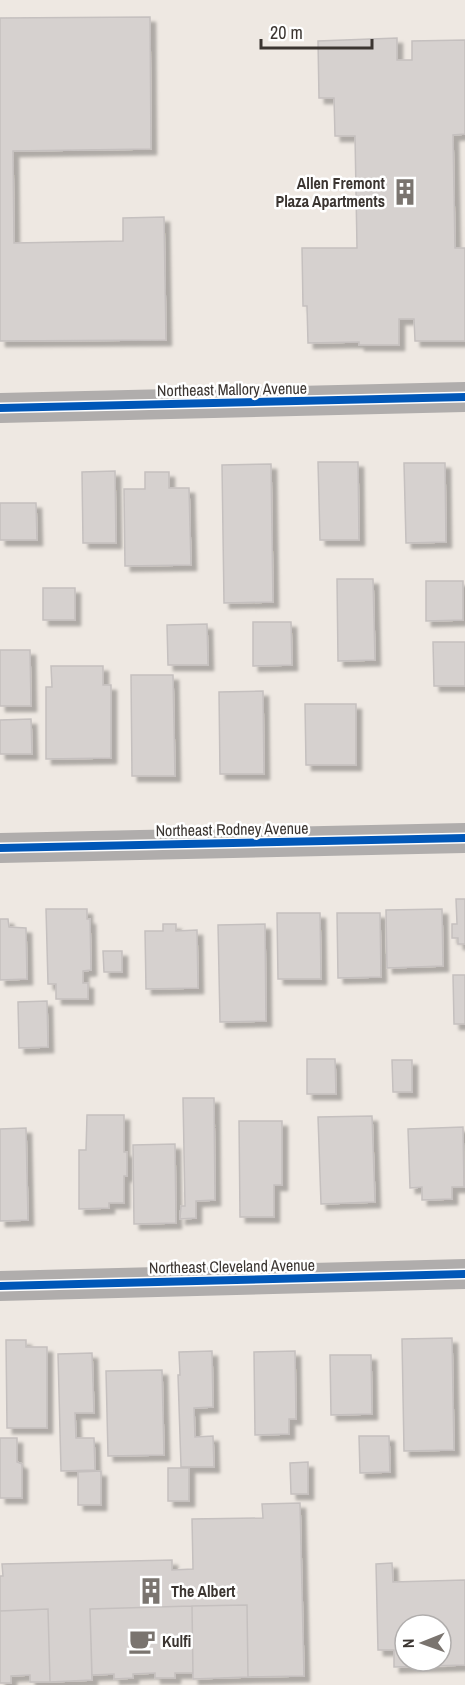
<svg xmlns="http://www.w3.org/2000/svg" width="465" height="1685" font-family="'Archivo Narrow',sans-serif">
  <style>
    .building { fill: #d6d1cf; stroke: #c5c0bf; stroke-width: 1.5; fill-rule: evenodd; filter: url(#shadow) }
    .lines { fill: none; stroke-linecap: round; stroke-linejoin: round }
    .street { stroke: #b0adac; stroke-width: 30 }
    .cycleway-casing { stroke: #fff; stroke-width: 11 }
    .cycleway { stroke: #0057b8; stroke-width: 8 }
    .labels { text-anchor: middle; stroke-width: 5; stroke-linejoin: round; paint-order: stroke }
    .poi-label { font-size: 16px; font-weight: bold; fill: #3b3531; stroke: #fff; text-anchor: start }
    .street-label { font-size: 16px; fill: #3b3531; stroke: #fff }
  </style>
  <defs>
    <filter id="shadow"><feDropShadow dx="5.5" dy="5.5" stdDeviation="1.5" flood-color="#0004"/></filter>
  </defs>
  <rect width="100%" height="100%" fill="#eee8e2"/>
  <path class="building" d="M150 17 151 149 13 151 14 243 123 241V218L164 217 166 340 0 341V18Z
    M397 38V60H412V41L465 40V134L453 135 455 248H465V341H415L414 319H399V345H359V342L308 343 307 306H303L302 248H357L355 136H335L334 98H319L318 41Z
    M318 462H358L359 540H320Z
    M404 463H445L446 542 406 543Z
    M271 464 273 602 224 603 222 465Z
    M115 471 116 543H83L82 472Z
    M145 472H169V488H189L191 565 125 566 124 489H145Z
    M0 503H36L37 540H0Z
    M337 579H373L375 660 338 661Z
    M426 581H463V620L426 621Z
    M43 588H75V620H43Z
    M253 622H291L292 665 253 666Z
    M207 624 208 665H168L167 625Z
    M433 642H465V686H434Z
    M0 650H30L31 706H0Z
    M51 666H103V685H111V758L46 759V687H52Z
    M131 675H173L175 776H132Z
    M263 691 264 774H220L219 692Z
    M305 704H356V765H306Z
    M31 719 32 754H0V720Z
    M456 899H465V944H458V938H452V924H457Z
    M46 909H87V919H90L91 970 83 971V983H88V999H56V984H48Z
    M442 909 443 966 387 968 386 910Z
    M277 913H320L321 979H278Z
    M337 913H380L381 977 338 978Z
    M0 919H8L9 927 26 928 27 979 0 980Z
    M163 924H176V931L197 930 198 988 146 989 145 931H163Z
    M265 924 266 1021 220 1022 218 925Z
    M103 951H122V972H104Z
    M453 975H465V1024H454Z
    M47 1001 48 1047 19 1048 18 1002Z
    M307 1059H335L336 1094H307Z
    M392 1060H412V1092H393Z
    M183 1098H214L215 1200 196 1201V1218L180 1219 181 1206H185Z
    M87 1115H124V1152H127V1176H124V1203H109V1208L79 1209V1150H86Z
    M372 1116 375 1202 321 1204 318 1117Z
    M239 1121H282V1185H274V1217H240Z
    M463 1127 464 1187H452V1199L422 1200V1187L410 1188 408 1129Z
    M26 1128 28 1220 0 1221V1129Z
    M175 1144 176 1223 134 1224 133 1145Z
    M452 1338 454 1450 404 1451 402 1339Z
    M6 1340H26V1347H47V1428H7Z
    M212 1351 213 1407 194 1408 195 1437 213 1436 214 1467H181L178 1375H180L179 1352Z
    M295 1351 296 1419H289V1434L255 1435 254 1352Z
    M92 1353 94 1413H75L76 1438H94L95 1470 61 1471 58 1354Z
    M330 1355H371L372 1414 331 1415Z
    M162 1370 164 1455 108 1456 106 1371Z
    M359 1436H389L390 1472 360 1473Z
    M0 1438H17V1462L22 1464V1498H0Z
    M308 1462V1494H291L290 1463Z
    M168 1468H189V1501H168Z
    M101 1471V1505H78V1472Z
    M300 1503 304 1676 248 1677 247 1605 192 1606 90 1609 92 1680 50 1682 48 1609 0 1611V1576H3L2 1564 172 1560V1570L193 1569 192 1519 263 1518 262 1504Z
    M392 1563 393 1582 465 1580V1665L394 1667V1650H378L376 1564ZM405 1625H441V1661H405Z
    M247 1605 248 1677 193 1679 192 1606Z
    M192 1606 193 1673H175V1678H155V1673L133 1674V1678L114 1679V1674L92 1675 90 1609Z
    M48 1609 50 1682H30V1675L11 1676V1683H0V1611Z"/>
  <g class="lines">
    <path class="street" d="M0 408 465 397
      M0 848 465 838
      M0 1286 465 1274"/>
    <defs>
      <path id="cycleway" d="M0 408 465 397
        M0 848 465 838
        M0 1286 465 1274"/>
    </defs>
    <use href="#cycleway" class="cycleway-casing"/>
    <use href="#cycleway" class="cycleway"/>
  </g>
  <defs>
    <symbol id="building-bare" viewBox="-9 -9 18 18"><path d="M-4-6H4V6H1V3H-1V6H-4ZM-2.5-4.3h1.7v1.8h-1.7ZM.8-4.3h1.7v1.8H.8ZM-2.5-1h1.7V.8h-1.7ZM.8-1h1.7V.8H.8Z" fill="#7a746f" stroke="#fff" stroke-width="2.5" paint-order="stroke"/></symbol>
    <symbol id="cafe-bare" viewBox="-9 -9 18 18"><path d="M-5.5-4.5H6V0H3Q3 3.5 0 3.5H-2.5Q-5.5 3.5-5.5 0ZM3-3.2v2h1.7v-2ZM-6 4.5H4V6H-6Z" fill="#7a746f" stroke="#fff" stroke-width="2.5" paint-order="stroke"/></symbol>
  </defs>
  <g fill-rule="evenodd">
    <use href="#building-bare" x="386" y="173" width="38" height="38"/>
    <use href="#building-bare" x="132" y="1572" width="38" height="38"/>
    <use href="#cafe-bare" x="123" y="1622" width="38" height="38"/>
  </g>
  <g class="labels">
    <g class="poi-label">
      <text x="385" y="189" text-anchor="end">Allen Fremont<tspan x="385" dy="18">Plaza Apartments</tspan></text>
      <text x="171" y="1597">The Albert</text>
      <text x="162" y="1647">Kulfi</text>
    </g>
    <g class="street-label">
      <text transform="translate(232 389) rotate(-1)" y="6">Northeast Mallory Avenue</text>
      <text transform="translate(232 829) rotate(-1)" y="6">Northeast Rodney Avenue</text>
      <text transform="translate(232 1266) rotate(-1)" y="6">Northeast Cleveland Avenue</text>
    </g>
  </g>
  <g transform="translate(423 1643) rotate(269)"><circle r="28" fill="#ffffff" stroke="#b1aead" stroke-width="1.5"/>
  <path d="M0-4.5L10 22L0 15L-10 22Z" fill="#7a746f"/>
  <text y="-9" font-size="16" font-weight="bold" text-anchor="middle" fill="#3b3531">N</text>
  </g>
  <path d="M261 39v9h111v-9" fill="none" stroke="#3b3531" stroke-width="3"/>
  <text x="270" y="39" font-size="18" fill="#3b3531" stroke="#ffffff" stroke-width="4.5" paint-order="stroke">20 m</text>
</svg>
